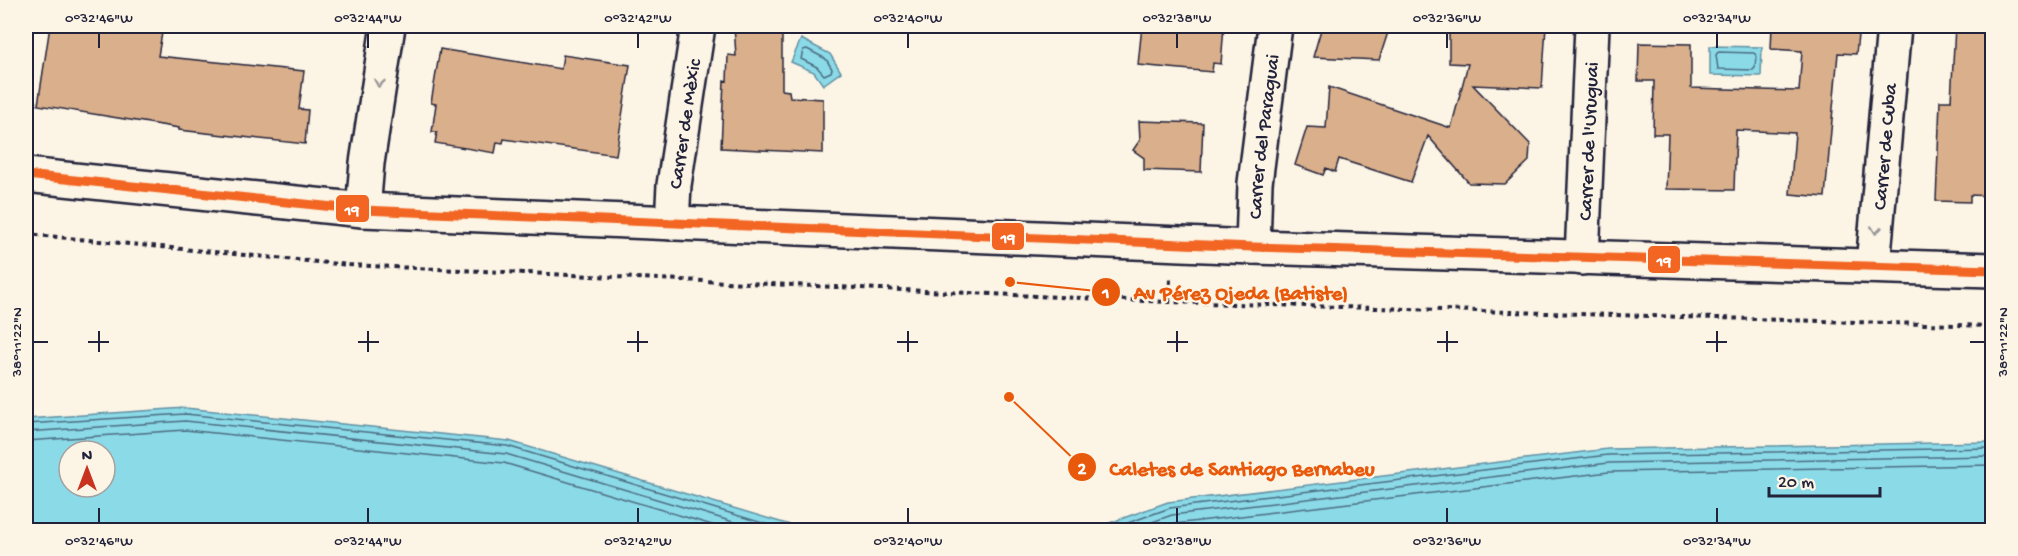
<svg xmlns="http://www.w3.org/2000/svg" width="2018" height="556" font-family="'Gochi Hand',sans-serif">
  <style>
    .water { fill: #8bdae8; stroke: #6190a3; stroke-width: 1.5; fill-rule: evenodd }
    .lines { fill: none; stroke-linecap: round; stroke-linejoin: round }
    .shore { stroke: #4c6c80; stroke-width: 1.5 }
    .building { fill: #daaf8b; stroke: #22223b; stroke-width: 1.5 }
    .minor-casing { stroke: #22223b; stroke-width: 38 }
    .path { stroke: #22223b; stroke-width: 4; stroke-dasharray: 4.5 4.5; stroke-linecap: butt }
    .minor { stroke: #fcf5e5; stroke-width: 33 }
    .bus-1-casing { stroke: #fcf5e5; stroke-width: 14 }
    .bus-1 { stroke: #f26522; stroke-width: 9 }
    .oneway { stroke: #9a9698 }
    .ticks { fill: none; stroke: #22223b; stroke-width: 2 }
    .labels { text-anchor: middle; stroke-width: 4.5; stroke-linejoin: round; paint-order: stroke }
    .street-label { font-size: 20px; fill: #22223b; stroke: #fcf5e5 }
    .leader { fill: none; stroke: #e8590c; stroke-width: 2 }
    .callout-dot { fill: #e8590c; stroke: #fcf5e5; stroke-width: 2 }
    .mark-label { font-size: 18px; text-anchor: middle; font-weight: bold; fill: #fff }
    .callout-label { font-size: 21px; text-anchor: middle; font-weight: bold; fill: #e8590c; stroke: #fcf5e5; stroke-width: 4.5; stroke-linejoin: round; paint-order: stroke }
    .line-badge { stroke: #fcf5e5; stroke-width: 2 }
    .badge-label { font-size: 16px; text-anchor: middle; font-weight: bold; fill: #fff }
    .neatline { fill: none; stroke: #22223b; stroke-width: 2 }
    .ticks-label { font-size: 15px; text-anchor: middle; fill: #22223b }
  </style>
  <rect width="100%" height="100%" fill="#fcf5e5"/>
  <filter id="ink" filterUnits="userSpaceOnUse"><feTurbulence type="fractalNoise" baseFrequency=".0167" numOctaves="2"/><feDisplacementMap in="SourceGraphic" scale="12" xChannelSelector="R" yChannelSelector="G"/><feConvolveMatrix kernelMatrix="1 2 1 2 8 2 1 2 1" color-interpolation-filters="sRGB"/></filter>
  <g filter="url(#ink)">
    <path class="water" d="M801 39 830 54 841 72 823 85 814 72 791 62Z
      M1710 46 1762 47 1761 76 1710 75Z
      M185 408 509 441 807 530H26V419ZM69 451H105V487H69Z
      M1992 442V530H1090L1168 502 1608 449Z"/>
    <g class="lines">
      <path class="shore" d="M807 49 826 59 832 69 831 72 824 75 817 67 801 59 803 50Z
        M1718 52 1754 53 1756 55 1755 68 1753 70 1718 69 1716 55Z
        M26 424 185 414 507 446 786 530
        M26 432 185 421 506 454 760 530
        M26 441 185 430 504 463 729 530
        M1108 530 1170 508 1608 455 1992 448
        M1129 530 1172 515 1609 463 1992 456
        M1156 530 1174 524 1609 472 1992 465"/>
    </g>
    <path class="building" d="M50 26H113L162 33 158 56 304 71 299 109 308 110 305 144 179 130V128L38 105Z
      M734 26H782V90L789 91 790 97 823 99V153L721 148 724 80 727 81 728 55 736 56Z
      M1142 26H1224L1221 64 1213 63 1212 72 1138 65Z
      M1322 26H1390L1379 60 1313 57Z
      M1449 26H1546L1542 88 1473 85 1530 144 1529 161 1505 184 1469 183 1428 136 1411 182 1339 159 1335 172 1326 168 1323 175 1295 165 1307 127 1326 128 1329 87 1451 128 1468 64 1449 63Z
      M1772 26H1859L1856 54 1838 53 1825 197 1790 194 1795 133 1736 130 1734 190 1666 189 1668 134H1653L1654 81H1638L1639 43 1691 44V88L1799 91 1802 51 1771 49Z
      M1955 26H1992V57H1989V115H1992V196L1970 195V202L1936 201 1940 101H1951Z
      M440 49 561 69 563 55 630 65 616 155 504 139 503 143 497 142 495 153 435 143 437 132H432L436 104 431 103Z
      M1139 121 1203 123 1201 172 1144 170V158L1133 150 1140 140Z"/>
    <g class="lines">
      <defs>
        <g id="minor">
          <path d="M26 175 363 210 1253 247 1992 270"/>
          <path d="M363 210 367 163 388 26"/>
          <path id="s1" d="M672 223 674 185 698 26"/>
          <path id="s2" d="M1253 247 1255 183 1275 26"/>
          <path id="s3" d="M1582 258 1592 26"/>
          <path id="s4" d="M1873 266 1894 26"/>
        </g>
      </defs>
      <use href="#minor" class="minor-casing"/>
      <path class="path" d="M26 234 349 265 1169 302 1992 326
        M1169 302 1170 279"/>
      <use href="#minor" class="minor"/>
      <defs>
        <path id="bus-1" d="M26 175 363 210 1253 247 1992 270"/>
      </defs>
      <use href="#bus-1" class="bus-1-casing"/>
      <use href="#bus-1" class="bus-1"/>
    </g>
    <defs><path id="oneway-chevron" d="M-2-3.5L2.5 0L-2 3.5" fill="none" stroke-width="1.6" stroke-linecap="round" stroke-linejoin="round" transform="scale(1.5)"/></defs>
    <g class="oneway">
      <use href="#oneway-chevron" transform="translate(379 83) rotate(99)"/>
      <use href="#oneway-chevron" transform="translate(1876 230) rotate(96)"/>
    </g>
  </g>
  <path class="ticks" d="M99 33V48M368 33V48M638 33V48M908 33V48M1177 33V48M1447 33V48M1717 33V48M99 331V352M368 331V352M638 331V352M908 331V352M1177 331V352M1447 331V352M1717 331V352M33 342H48M88 342H109M358 342H379M627 342H648M897 342H918M1167 342H1188M1437 342H1458M1706 342H1727M1970 342H1985M99 508V523M368 508V523M638 508V523M908 508V523M1177 508V523M1447 508V523M1717 508V523"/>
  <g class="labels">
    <g class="street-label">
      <text dy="7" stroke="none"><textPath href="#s1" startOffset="100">Carrer de Mèxic</textPath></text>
      <text dy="7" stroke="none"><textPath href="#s2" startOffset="111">Carrer del Paraguai</textPath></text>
      <text dy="7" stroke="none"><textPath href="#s3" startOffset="117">Carrer de l'Uruguai</textPath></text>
      <text dy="7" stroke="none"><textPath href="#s4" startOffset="120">Carrer de Cuba</textPath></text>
    </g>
  </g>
  <path class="leader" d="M1010 282L1106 292M1009 397L1082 467"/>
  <g class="callout-dot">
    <circle cx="1010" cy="282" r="6"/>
    <circle cx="1009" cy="397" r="6"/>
    <circle cx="1106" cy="292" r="15"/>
    <circle cx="1082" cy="467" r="15"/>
  </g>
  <g class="mark-label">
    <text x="1106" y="298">1</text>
    <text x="1082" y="474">2</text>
  </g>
  <g class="callout-label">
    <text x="1241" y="299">Av Pérez Ojeda (Batiste)</text>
    <text x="1242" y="475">Caletes de Santiago Bernabeu</text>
  </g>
  <g class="line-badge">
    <rect x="335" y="194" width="35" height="29" rx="6" fill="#f26522"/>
    <rect x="991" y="222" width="34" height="29" rx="6" fill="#f26522"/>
    <rect x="1647" y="245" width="34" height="29" rx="6" fill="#f26522"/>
  </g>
  <g class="badge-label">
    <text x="352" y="215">19</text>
    <text x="1008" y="243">19</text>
    <text x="1664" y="266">19</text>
  </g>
  <rect width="2018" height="556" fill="none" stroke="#fcf5e5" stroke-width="66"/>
  <g transform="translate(87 469)"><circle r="28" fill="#fcf5e5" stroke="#a5a1a1" stroke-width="1.5"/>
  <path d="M0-4.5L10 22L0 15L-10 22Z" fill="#c8321e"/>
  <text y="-9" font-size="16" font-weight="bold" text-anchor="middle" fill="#22223b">N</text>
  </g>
  <path d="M1769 487v9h111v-9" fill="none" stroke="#22223b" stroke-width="3"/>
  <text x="1778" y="487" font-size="18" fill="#22223b" stroke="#fcf5e5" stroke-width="4.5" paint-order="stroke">20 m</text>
  <rect x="33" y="33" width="1952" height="490" class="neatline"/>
  <g class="ticks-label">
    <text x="99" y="22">0°32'46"W</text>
    <text x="368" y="22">0°32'44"W</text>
    <text x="638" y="22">0°32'42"W</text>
    <text x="908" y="22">0°32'40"W</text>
    <text x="1177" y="22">0°32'38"W</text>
    <text x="1447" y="22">0°32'36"W</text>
    <text x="1717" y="22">0°32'34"W</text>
    <text transform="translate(16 342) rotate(-90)" y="5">38°11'22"N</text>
    <text transform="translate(2002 342) rotate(-90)" y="5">38°11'22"N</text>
    <text x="99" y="545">0°32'46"W</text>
    <text x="368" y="545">0°32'44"W</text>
    <text x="638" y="545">0°32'42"W</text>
    <text x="908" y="545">0°32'40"W</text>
    <text x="1177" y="545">0°32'38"W</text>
    <text x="1447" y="545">0°32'36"W</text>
    <text x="1717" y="545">0°32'34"W</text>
  </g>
</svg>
